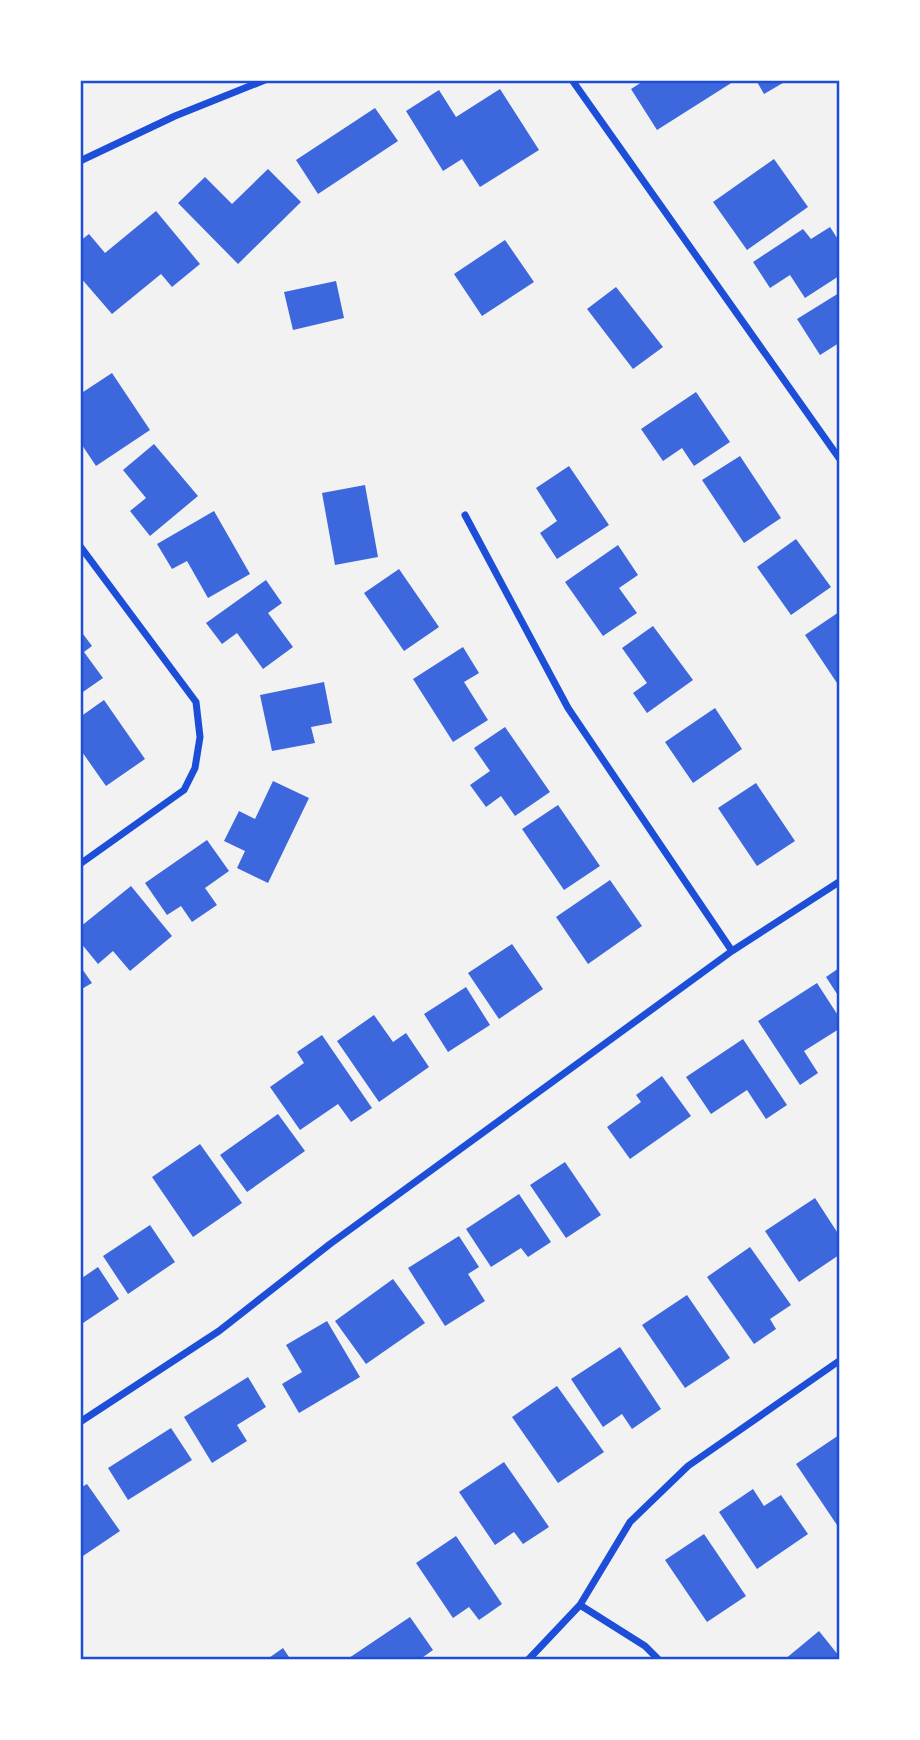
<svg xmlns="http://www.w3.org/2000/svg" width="920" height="1740" font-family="Karla,sans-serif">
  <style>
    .building { fill: #3d67dc }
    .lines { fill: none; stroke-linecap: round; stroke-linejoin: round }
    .minor { stroke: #1d4ed8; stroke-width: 7 }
    .neatline { fill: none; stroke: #1d4ed8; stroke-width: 2.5 }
  </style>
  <rect width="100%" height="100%" fill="#f2f2f2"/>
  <path class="building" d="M645 80H736L657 130 631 89Z
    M756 80H788L764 94Z
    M500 89 539 150 480 187 462 159 443 171 406 111 439 90 456 117Z
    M375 108 398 141 318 194 296 160Z
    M774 159 808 207 747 250 713 202Z
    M268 169 301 202 238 264 178 203 205 177 232 204Z
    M156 211 200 264 172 287 161 274 112 314 80 277V241L89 234 105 253Z
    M830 227 839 241V276L805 298 790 275 770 288 753 262 803 229 811 239Z
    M505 240 534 282 482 316 454 274Z
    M336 281 344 318 293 330 284 292Z
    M616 287 663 347 633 369 587 309Z
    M839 293V343L820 355 797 319Z
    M112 373 150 430 96 466 80 442V394Z
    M696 392 730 442 694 466 682 448 663 461 641 429Z
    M154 444 198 496 150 536 130 511 146 498 123 470Z
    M740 456 781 518 744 543 702 480Z
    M569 466 609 525 557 559 540 533 557 521 536 488Z
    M365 485 378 557 335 565 322 493Z
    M214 511 250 574 208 598 187 561 172 569 157 544Z
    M796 539 831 587 791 615 757 567Z
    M618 545 638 575 619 588 637 613 603 636 565 582Z
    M399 569 439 627 404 651 364 593Z
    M266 580 282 603 268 613 293 647 263 669 237 633 222 644 206 623Z
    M839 612V686L805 635Z
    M653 626 693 680 647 713 633 693 647 683 622 648Z
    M80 630 92 646 84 652 103 678 80 694Z
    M463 647 479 673 464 682 488 720 453 742 413 679Z
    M324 682 332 723 311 727 315 743 272 751 260 695Z
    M104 700 145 759 106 786 80 749V717Z
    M715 708 742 749 693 783 665 742Z
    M505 727 550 792 515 816 501 796 486 807 470 785 490 771 474 748Z
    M273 781 309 798 268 883 237 868 245 851 224 841 239 811 255 819Z
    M756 783 795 841 757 866 718 808Z
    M558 805 600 866 564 890 522 829Z
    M207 840 229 871 205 888 217 905 192 922 181 906 167 915 145 883Z
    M610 880 642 926 588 964 556 917Z
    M131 886 172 936 130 971 113 951 98 964 80 942V927Z
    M512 944 543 989 499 1019 468 973Z
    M80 966 92 983 80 990Z
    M839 968V997L826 977Z
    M817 983 839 1017V1029L804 1051 818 1073 800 1085 758 1021Z
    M466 987 490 1025 448 1052 424 1014Z
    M374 1015 393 1042 406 1033 429 1067 379 1102 337 1041Z
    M322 1035 372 1108 351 1122 338 1104 300 1130 270 1087 304 1063 297 1052Z
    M743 1039 787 1105 766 1119 747 1090 711 1114 686 1077Z
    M662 1076 691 1116 630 1159 607 1127 641 1102 636 1095Z
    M278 1114 305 1151 247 1192 220 1155Z
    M200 1144 242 1203 193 1237 152 1177Z
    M565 1162 601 1215 566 1238 530 1185Z
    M519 1194 551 1242 528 1257 521 1248 491 1267 466 1229Z
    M815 1198 839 1235V1255L799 1282 765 1231Z
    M150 1225 175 1262 128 1294 103 1256Z
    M459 1236 479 1267 468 1274 485 1301 445 1326 408 1268Z
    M750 1247 791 1305 770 1319 776 1329 754 1344 707 1277Z
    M98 1267 119 1299 80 1325V1275L82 1278Z
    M393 1279 425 1323 366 1364 335 1321Z
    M687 1295 730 1358 685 1388 642 1325Z
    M327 1321 360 1377 299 1413 282 1384 302 1372 286 1345Z
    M620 1347 661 1409 632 1429 622 1414 603 1427 571 1379Z
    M248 1377 266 1407 237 1425 247 1441 212 1463 184 1417Z
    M557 1386 604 1452 558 1483 512 1417Z
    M171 1428 192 1460 128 1500 108 1468Z
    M839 1435V1528L796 1464Z
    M504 1462 549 1527 523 1544 514 1532 495 1545 459 1492Z
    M87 1484 120 1531 80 1558V1488Z
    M753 1489 764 1506 781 1495 808 1534 757 1569 719 1512Z
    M704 1534 746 1596 707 1622 665 1560Z
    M456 1536 502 1604 479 1620 469 1607 453 1618 416 1563Z
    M410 1617 433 1650 419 1660H346Z
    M819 1631 839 1656 835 1660H784Z
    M283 1648 291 1660H266Z"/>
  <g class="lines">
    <path class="minor" d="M572 80 839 458
      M80 161 175 116 265 80
      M465 515 568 708 732 951
      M80 546 196 702 200 737 195 768 184 790 80 864
      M80 1422 219 1331 330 1244 732 951 839 882
      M580 1605 645 1646 659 1660
      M528 1660 580 1605 630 1522 688 1466 839 1361"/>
  </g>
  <rect width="920" height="1740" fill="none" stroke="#ffffff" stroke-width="164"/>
  <rect x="82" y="82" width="756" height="1576" class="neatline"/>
</svg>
